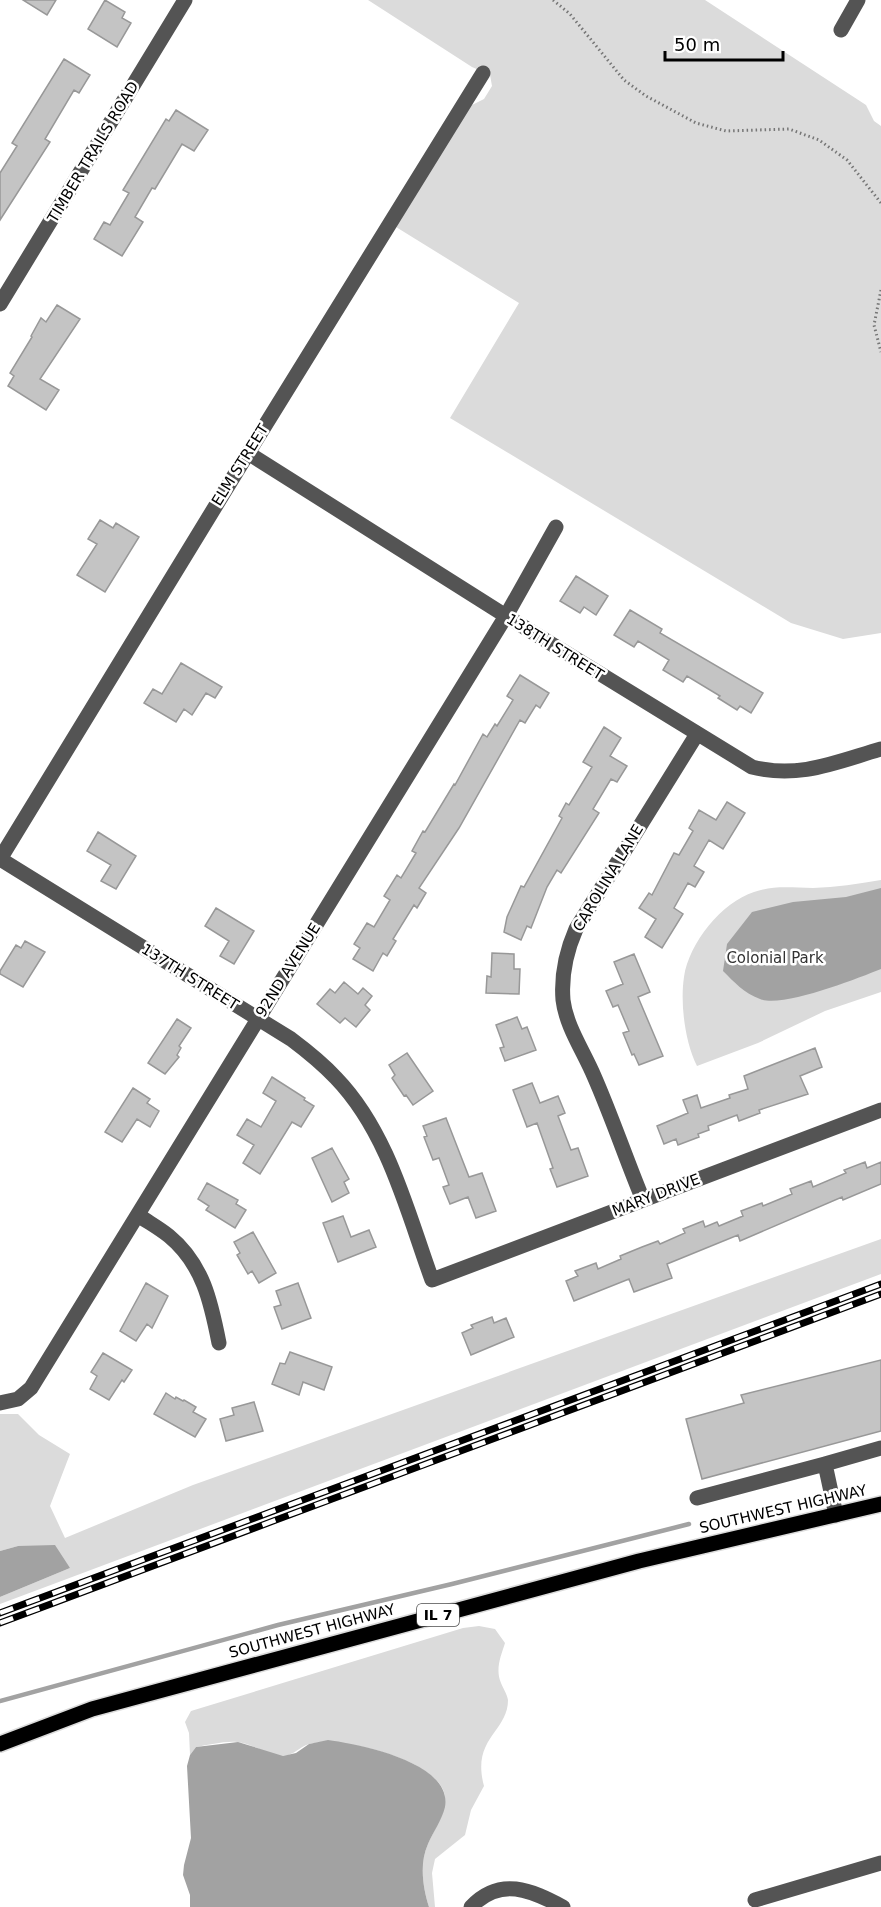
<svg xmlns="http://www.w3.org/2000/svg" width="881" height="1907" font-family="'DejaVu Sans',sans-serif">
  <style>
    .green { fill: #dbdbdb }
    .water { fill: #a2a2a2 }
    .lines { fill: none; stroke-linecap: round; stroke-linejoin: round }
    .stream { stroke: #a2a2a2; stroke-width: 4.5 }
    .building { fill: #c4c4c4; stroke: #989898; stroke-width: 1.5 }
    .major-casing { stroke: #dbdbdb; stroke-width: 18 }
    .path { stroke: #767676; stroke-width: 3; stroke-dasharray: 1.5 3; stroke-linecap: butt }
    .minor { stroke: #545454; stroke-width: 15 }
    .major { stroke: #000; stroke-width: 15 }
    .rail-casing { stroke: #000; stroke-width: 7 }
    .rail { stroke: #fff; stroke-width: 4.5; stroke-dasharray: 14; stroke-linecap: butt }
    .labels { text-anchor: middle; stroke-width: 5; stroke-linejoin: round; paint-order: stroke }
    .shield { fill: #fff; stroke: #4c4c4c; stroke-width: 1.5 }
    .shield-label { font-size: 14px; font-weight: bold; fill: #000 }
    .street-label { font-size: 15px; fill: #000; stroke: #fff }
    .park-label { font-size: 15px; fill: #323232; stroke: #fff }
  </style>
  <rect width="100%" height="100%" fill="#fff"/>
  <path class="green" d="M368 0H705L866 105 874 121 881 126V633L843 639 791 623 450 418 519 303 396 227 470 106 484 99 492 86 490 75 472 67Z
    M881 880V992L825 1011 758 1043 697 1066C685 1042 680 1004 684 977 689 943 722 902 754 892 774 885 792 888 813 888 836 887 858 884 881 880Z
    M881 1239V1274L0 1604V1597L70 1568 18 1546 0 1551V1414H18L39 1435 70 1454 50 1506 65 1538 193 1485Z
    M479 1626 495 1629 505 1643C501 1656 495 1669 501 1683 503 1688 507 1694 508 1700 508 1732 471 1738 484 1786L471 1810 465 1835 435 1859 432 1873 435 1907H429C423 1888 419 1864 428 1844 434 1829 446 1814 445 1797 442 1760 339 1735 309 1744 299 1747 293 1757 280 1756 265 1754 251 1743 237 1742 224 1741 209 1745 196 1747L190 1755 189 1733 185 1722 191 1711 463 1628Z"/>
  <path class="water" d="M881 888V969C856 979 783 1008 760 999 744 993 734 982 723 971L727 944 752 912 793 902 846 897Z
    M55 1545 70 1568 0 1597V1551L18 1546Z
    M328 1740C358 1744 453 1762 445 1807 442 1820 433 1832 428 1844 419 1864 423 1888 429 1907H190V1895L183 1875 184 1865 191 1838 187 1766 190 1755 196 1747 238 1742 283 1756 296 1753 309 1744Z"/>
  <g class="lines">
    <path class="stream" d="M0 1701 278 1625 452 1584 689 1524"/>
  </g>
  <path class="building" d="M23 0H56L47 15Z
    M105 0 125 12 122 18 131 23 117 47 88 29Z
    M64 59 90 75 79 93 74 90 45 139 50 142 0 220V173L17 146 12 143Z
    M176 110 208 130 194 151 182 144 155 189 152 188 135 217 143 222 122 256 94 239 104 222 110 225 129 193 123 190 166 119 169 121Z
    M57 305 80 319 40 379 59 390 46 410 8 386 14 376 10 373 32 337 31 336 41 318 46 322Z
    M100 520 113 528 116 523 139 537 105 592 77 575 97 544 88 539Z
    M576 576 608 596 596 615 584 607 580 613 560 601Z
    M630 610 662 629 660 633 763 693 751 713 740 706 737 710 718 698 720 696 687 676 683 682 663 670 669 660 638 641 634 647 614 635Z
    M181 663 222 687 215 698 206 693 192 715 184 709 176 722 144 703 153 689 162 694Z
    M520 675 549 693 540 708 536 705 525 723 520 720 459 828 419 888 426 893 417 908 414 905 393 939 396 941 387 956 383 953 373 971 353 959 360 948 354 944 367 923 374 927 390 900 384 896 397 875 401 878 416 853 412 851 423 831 425 832 454 784 455 785 483 734 487 737 495 724 497 726 513 700 507 696Z
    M604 727 621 738 610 756 627 766 617 782 611 779 593 809 599 813 561 873 557 870 547 887 531 928 527 926 521 940 504 932 507 917 521 886 524 887 562 818 559 816 566 803 569 805 592 767 583 762Z
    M727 802 745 813 723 849 709 840 694 866 704 872 695 887 688 883 674 908 683 914 662 948 645 937 656 919 639 908 649 893 652 895 674 853 679 855 693 831 689 828 699 810 716 820Z
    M98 832 136 856 116 889 101 881 111 865 87 851Z
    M216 908 254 931 234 964 220 956 229 941 205 926Z
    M25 941 45 952 23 987 0 974V971L16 945 21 948Z
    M492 953 514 954V969H520L519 994 486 993 487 976 491 977Z
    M634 954 650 992 638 997 663 1056 639 1065 634 1054 632 1055 623 1033 629 1031 618 1005 613 1007 606 991 623 984 614 962Z
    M344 982 358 994 363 988 372 996 365 1005 370 1010 356 1027 345 1018 340 1023 317 1004 330 989 335 993Z
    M517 1017 522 1029 527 1027 536 1050 505 1061 500 1048 504 1047 496 1025Z
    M177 1019 191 1028 179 1046 181 1048 177 1055 179 1057 165 1074 148 1063Z
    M815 1048 822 1067 800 1076 808 1094 759 1110 760 1113 739 1121 737 1115 708 1126 709 1130 698 1134 699 1137 678 1145 676 1139 664 1144 657 1126 688 1113 683 1100 697 1095 701 1108 730 1098 729 1095 748 1089 744 1076Z
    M407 1053 433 1091 413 1105 406 1095 404 1096 392 1078 395 1075 389 1065Z
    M272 1077 305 1098 304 1100 314 1106 301 1127 292 1122 260 1174 243 1163 254 1145 237 1135 247 1119 261 1127 276 1101 263 1093Z
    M532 1083 540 1103 558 1096 565 1113 558 1116 571 1150 578 1148 588 1176 557 1187 550 1169 553 1168 537 1123 527 1127 513 1090Z
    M133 1088 150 1099 147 1103 159 1111 150 1127 137 1119 122 1142 105 1132Z
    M446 1118 469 1177 482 1173 496 1211 476 1218 468 1197 450 1204 443 1187 449 1185 439 1158 433 1160 424 1137 427 1136 423 1126Z
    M332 1148 349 1179 344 1182 349 1193 332 1202 312 1158Z
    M865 1162 867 1168 881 1162V1184L843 1200 842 1197 740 1241 738 1235 667 1264 672 1278 634 1292 629 1279 574 1301 566 1281 578 1276 575 1271 596 1263 598 1269 621 1259 620 1256 642 1247 658 1241 660 1244 685 1233 683 1229 703 1221 705 1227 717 1222 719 1226 743 1216 741 1211 762 1203 763 1206 792 1194 790 1189 811 1181 813 1187 846 1173 844 1170Z
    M207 1183 238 1200 236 1204 246 1210 235 1228 206 1210 209 1206 198 1199Z
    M343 1216 351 1237 369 1230 376 1247 338 1262 323 1223Z
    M253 1232 276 1273 259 1283 252 1271 248 1274 237 1255 240 1253 234 1242Z
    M146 1283 168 1296 152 1328 147 1324 136 1341 120 1331Z
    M298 1283 311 1318 282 1329 274 1307 281 1305 276 1291Z
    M492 1317 494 1323 506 1318 514 1337 471 1355 462 1333 473 1328 471 1325Z
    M290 1352 332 1367 324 1390 303 1382 299 1395 272 1384 280 1363 285 1364Z
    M103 1353 132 1370 124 1382 122 1380 109 1400 90 1389 97 1376 91 1372Z
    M881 1360V1431L702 1479 686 1419 744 1403 741 1395Z
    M166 1393 175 1399 176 1397 183 1401 184 1400 196 1407 193 1412 206 1419 195 1437 154 1414Z
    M254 1402 263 1431 226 1441 220 1419 234 1415 232 1408Z"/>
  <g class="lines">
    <defs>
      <path id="major" d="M0 1744 92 1709 639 1561 881 1504"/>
    </defs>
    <use href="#major" class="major-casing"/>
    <path class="path" d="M553 0 570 14 624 80 646 96 696 123 726 131 789 129 819 140 847 160 881 203
      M881 290 874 325 881 352"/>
    <path class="minor" d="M841 30 858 0
      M0 304 185 0
      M248 453 506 616 752 767C799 779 836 762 881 749
      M0 859 291 1039C307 1051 322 1063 336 1078 388 1132 407 1211 432 1280L881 1110
      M0 859 248 453 483 73
      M643 1200C626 1159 612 1117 594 1076 584 1052 566 1026 563 1000 561 975 566 952 576 929L697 734
      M138 1215C148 1222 159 1228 169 1236 203 1264 211 1302 219 1343
      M0 1403 18 1399 31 1388 506 616 556 527
      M825 1464 881 1448
      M697 1498 825 1464 836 1515
      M755 1900 881 1863
      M471 1907C500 1876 531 1890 563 1907"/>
    <use href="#major" class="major"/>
    <defs>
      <path id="rail" d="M0 1613 881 1284
        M0 1623 881 1294"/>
    </defs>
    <use href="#rail" class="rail-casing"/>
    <use href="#rail" class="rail"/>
  </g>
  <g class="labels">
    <rect class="shield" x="417" y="1604" width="42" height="22" rx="4.5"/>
    <g class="shield-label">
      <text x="438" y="1620">IL 7</text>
    </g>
    <g class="street-label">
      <text transform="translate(93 152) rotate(-59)" y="5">TIMBER TRAILS ROAD</text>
      <text transform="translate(240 465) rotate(-58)" y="5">ELM STREET</text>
      <text transform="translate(555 647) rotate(32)" y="5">138TH STREET</text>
      <text transform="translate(608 878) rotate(-59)" y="5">CAROLINA LANE</text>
      <text transform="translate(288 970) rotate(-58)" y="5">92ND AVENUE</text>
      <text transform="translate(190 977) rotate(32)" y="5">137TH STREET</text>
      <text transform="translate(656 1195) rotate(-21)" y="5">MARY DRIVE</text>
      <text transform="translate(783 1509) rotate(-13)" y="5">SOUTHWEST HIGHWAY</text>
      <text transform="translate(312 1631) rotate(-15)" y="5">SOUTHWEST HIGHWAY</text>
    </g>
    <g class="park-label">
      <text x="775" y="963">Colonial Park</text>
    </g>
  </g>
  <path d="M665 51v9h118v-9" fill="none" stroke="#000000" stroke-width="3"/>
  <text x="674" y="51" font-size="18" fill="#000000" stroke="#ffffff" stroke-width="4.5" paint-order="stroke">50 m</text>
</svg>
